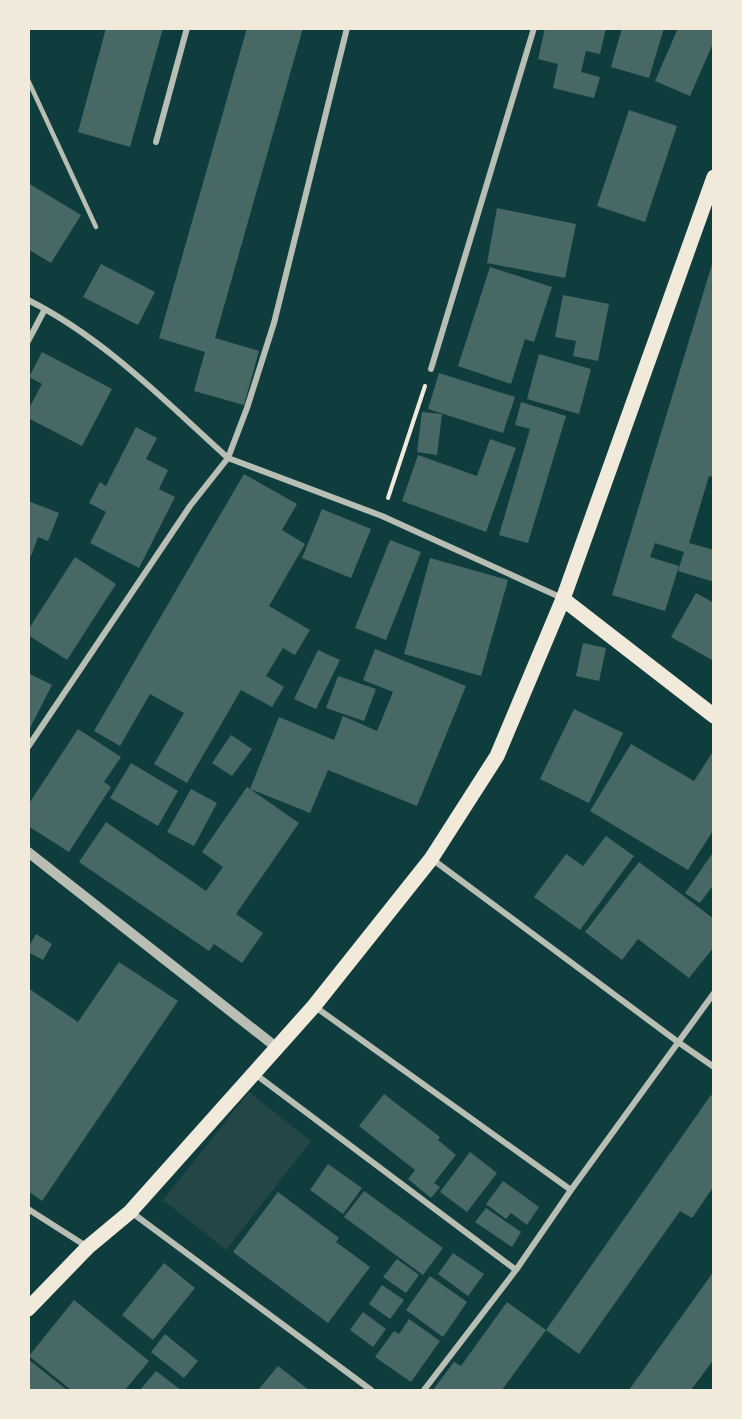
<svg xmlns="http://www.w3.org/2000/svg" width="742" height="1419" font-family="'Source Serif 4',serif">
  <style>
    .green { fill: #244646 }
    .building { fill: #486865 }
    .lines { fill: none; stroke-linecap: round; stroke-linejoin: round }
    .path { stroke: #f1e9da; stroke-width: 4 }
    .service { stroke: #b8beb3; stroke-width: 4.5 }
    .minor { stroke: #b8beb3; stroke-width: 6 }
    .tertiary { stroke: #b8beb3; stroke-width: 10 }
    .primary { stroke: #f1e9da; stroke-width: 15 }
  </style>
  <rect width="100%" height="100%" fill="#0f3d3e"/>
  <path class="green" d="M249 1092 311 1141 226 1250 163 1200Z"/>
  <path class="building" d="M106 28H163L130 147 78 132Z
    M247 28H303L215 338 259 351 244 405 194 391 205 352 159 338Z
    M545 28H606L600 54 586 51 581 72 600 77 594 98 553 88 558 64 538 59Z
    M622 28H664L649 78 611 67Z
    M678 28H714V41L690 96 655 81Z
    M629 110 677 126 645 222 597 206Z
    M28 183 81 215 51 263 28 249Z
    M497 208 576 224 565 278 487 263Z
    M713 261 714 477 709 476 689 543 714 550V582L678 571 684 552 655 543 650 557 679 566 665 611 612 595Z
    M101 264 155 292 138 325 83 297Z
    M490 267 552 287 534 342 525 339 511 384 458 366Z
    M563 295 609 304 598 361 573 356 576 341 555 337Z
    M42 352 112 389 82 446 28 418V410L42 384 29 377Z
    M539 354 591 369 579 414 527 399Z
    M439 373 515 397 503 433 428 409Z
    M521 402 566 416 528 543 499 535 530 429 515 425Z
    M422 412 442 414 437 455 417 452Z
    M136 427 157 438 146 459 168 470 159 489 175 497 139 568 90 543 106 512 89 503 100 482 106 486Z
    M490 439 516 448 486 532 402 501 418 455 477 476Z
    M244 474 297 504 282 530 305 544 269 606 310 630 295 655 283 648 266 676 284 687 272 707 241 690 187 783 154 764 184 713 150 694 120 746 94 731Z
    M28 501 59 513 48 541 38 537 31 556 28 555Z
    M322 509 371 529 351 578 302 558Z
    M390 540 421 552 386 640 355 628Z
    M75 557 116 584 67 660 28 635V630Z
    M430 558 508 580 481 676 404 654Z
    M696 593 714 603V661L671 637Z
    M583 643 606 648 599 681 576 676Z
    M375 649 466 686 417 806 328 770 310 813 250 789 279 717 334 740 343 716 377 731 393 692 363 680Z
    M318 650 340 660 316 709 294 699Z
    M28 673 52 685 28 732Z
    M338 676 376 689 364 721 326 708Z
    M574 709 623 733 589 803 540 779Z
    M78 729 121 757 104 782 111 787 69 852 28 826V805Z
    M231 735 252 749 232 776 212 763Z
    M631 744 694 781 712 753 714 754V829L688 870 590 811Z
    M131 763 178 791 158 826 110 798Z
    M247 787 299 823 236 914 263 933 242 963 214 944 209 951 79 862 106 822 206 891 223 867 202 852Z
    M191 789 217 803 194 846 167 832Z
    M606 836 634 856 580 930 534 897 566 854 583 866Z
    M714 851V884L700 903 685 893Z
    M639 862 714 919V947L689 978 638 939 622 960 585 932Z
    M36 934 52 944 43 960 28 952V948Z
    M119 962 178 1001 42 1201 28 1191V988L78 1022Z
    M384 1094 440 1137 438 1140 456 1155 434 1183 440 1187 431 1198 408 1179 415 1170 359 1126Z
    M711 1095 714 1097V1186L692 1218 680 1211 579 1354 546 1330Z
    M470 1152 497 1173 467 1212 440 1192Z
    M328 1164 362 1188 343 1214 310 1190Z
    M503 1181 539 1207 527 1225 511 1213 506 1219 486 1204Z
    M364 1191 443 1248 423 1275 344 1217Z
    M278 1192 339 1238 336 1242 370 1267 328 1323 233 1252Z
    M486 1208 521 1232 512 1247 475 1222Z
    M453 1253 484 1274 468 1296 438 1274Z
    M397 1259 419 1275 406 1293 383 1277Z
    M164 1263 195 1288 153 1340 122 1315Z
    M714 1271V1359L691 1390H629Z
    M430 1276 467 1302 443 1337 406 1310Z
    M382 1285 404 1300 390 1319 369 1304Z
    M74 1300 149 1361 125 1390H71L29 1356Z
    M507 1302 546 1330 502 1390H433L454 1362 461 1366Z
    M363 1312 386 1329 373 1347 350 1330Z
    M409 1319 440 1341 411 1382 375 1357 394 1331 399 1334Z
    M165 1334 198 1361 184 1378 151 1352Z
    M28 1359 67 1390H28Z
    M278 1366 309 1390H258Z
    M156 1371 181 1390H140Z"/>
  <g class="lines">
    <path class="path" d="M388 498 425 386"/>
    <path class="service" d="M28 80 96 227"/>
    <path class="minor" d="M347 28 274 323 247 408 228 458 382 516 562 598
      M156 142 187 28
      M28 300C104 338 166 402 228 458L190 506 28 747
      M28 341 45 309
      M431 369 534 28
      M432 859 678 1042 714 1067
      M314 1006 571 1190
      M255 1074 516 1270
      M28 1209 86 1246
      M131 1212 371 1390
      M424 1390 516 1270 571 1190 714 993"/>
    <path class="tertiary" d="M28 852 276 1047"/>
    <path class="primary" d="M563 599 714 716
      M28 1309 88 1247 130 1212 314 1006 431 859 497 756 563 599 714 177"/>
  </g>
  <rect width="742" height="1419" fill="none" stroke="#f1e9da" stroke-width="60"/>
</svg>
